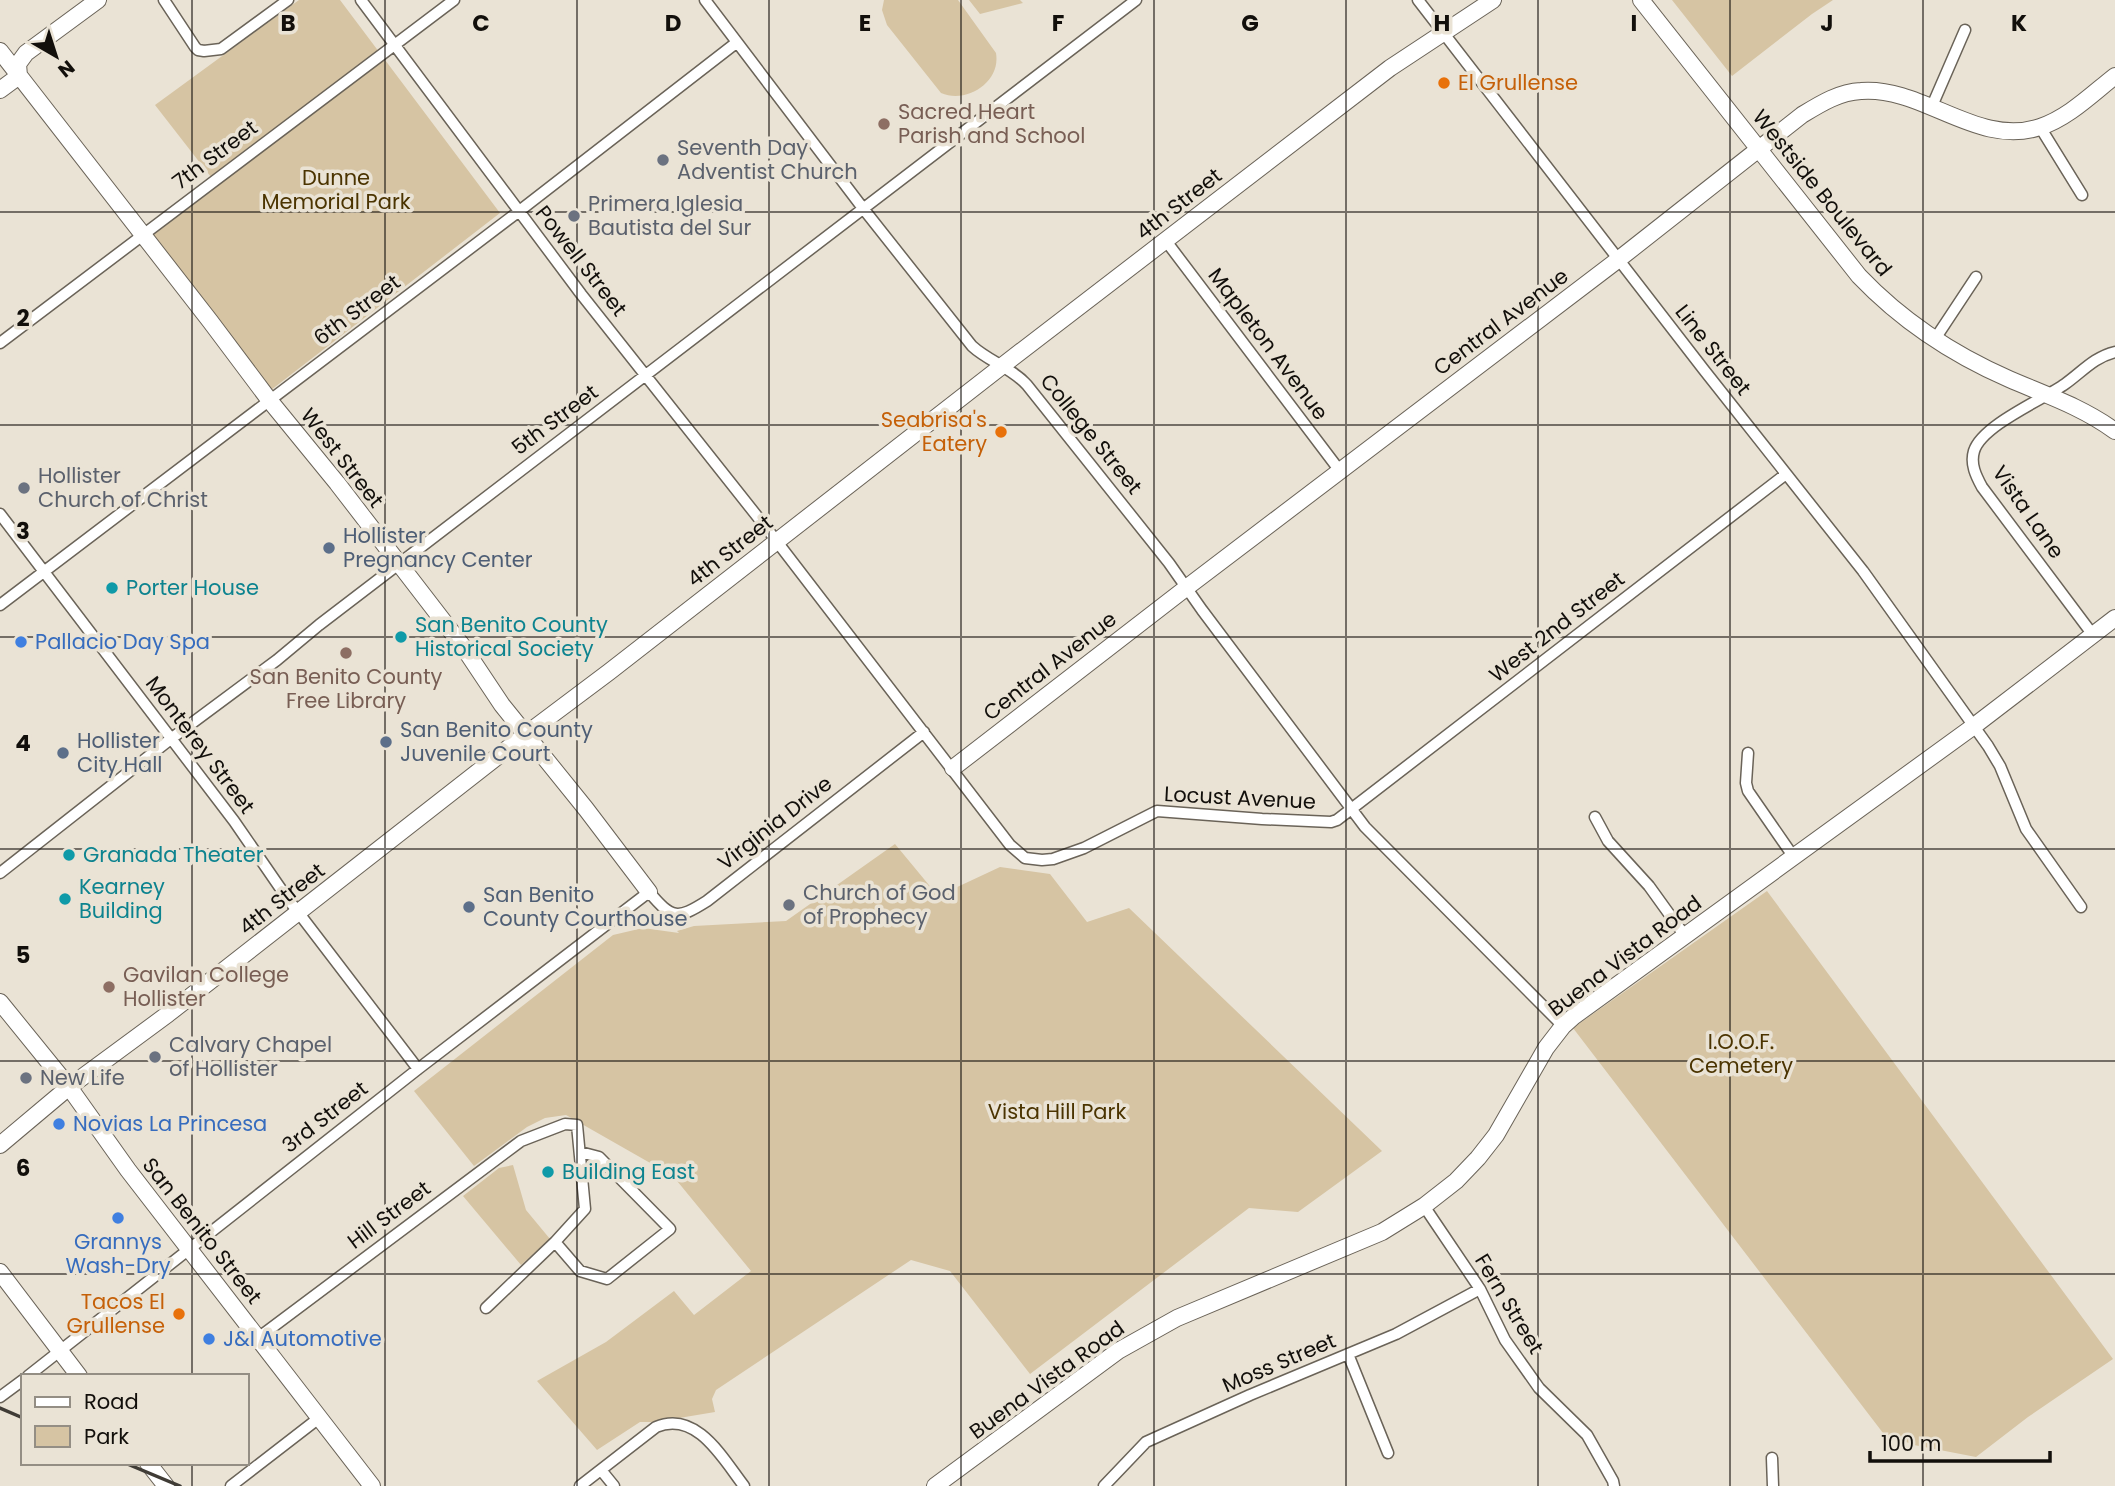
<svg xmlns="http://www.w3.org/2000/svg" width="2115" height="1486" font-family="Poppins,sans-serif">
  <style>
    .green { fill: #d6c4a3 }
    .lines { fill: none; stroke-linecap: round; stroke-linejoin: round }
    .street-casing { stroke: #6a6358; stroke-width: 13 }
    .secondary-casing { stroke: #6a6358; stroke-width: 18 }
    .street { stroke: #fff; stroke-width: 10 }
    .secondary { stroke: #fff; stroke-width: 16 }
    .rail { stroke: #403c36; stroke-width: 3.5 }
    .grid { fill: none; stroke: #120f0b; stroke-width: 2; stroke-opacity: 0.55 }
    .food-dot { fill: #e8710a; stroke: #eae3d5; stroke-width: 2.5 }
    .education-dot { fill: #8d6e63; stroke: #eae3d5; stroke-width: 2.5 }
    .worship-dot { fill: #6b7280; stroke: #eae3d5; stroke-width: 2.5 }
    .service-dot { fill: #5c6f8a; stroke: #eae3d5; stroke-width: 2.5 }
    .culture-dot { fill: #0f9aa8; stroke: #eae3d5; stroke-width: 2.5 }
    .shop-dot { fill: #3f7fe0; stroke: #eae3d5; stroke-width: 2.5 }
    .labels { text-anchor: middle; stroke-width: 7; stroke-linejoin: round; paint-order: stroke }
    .food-label { font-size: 21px; fill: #c56008; stroke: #eae3d5; text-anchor: end }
    .education-label { font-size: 21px; fill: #785e54; stroke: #eae3d5; text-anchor: start }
    .worship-label { font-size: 21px; fill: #5b616d; stroke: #eae3d5; text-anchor: start }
    .street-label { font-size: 21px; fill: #120f0b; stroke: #eae3d5 }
    .park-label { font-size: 21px; fill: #4b3401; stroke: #eae3d5 }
    .service-label { font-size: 21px; fill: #4e5e75; stroke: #eae3d5; text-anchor: start }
    .culture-label { font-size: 21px; fill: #0d838f; stroke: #eae3d5; text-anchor: start }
    .shop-label { font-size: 21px; fill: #366cbe; stroke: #eae3d5; text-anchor: start }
    .grid-label { font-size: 23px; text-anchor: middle; font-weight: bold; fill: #120f0b; stroke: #eae3d5; stroke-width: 7; stroke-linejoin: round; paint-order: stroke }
  </style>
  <rect width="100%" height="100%" fill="#eae3d5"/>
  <path class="green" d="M299 0H340L500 213 271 390 150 237 218 186 155 105Z
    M884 0H958L996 53C1001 82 967 104 941 93L887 25 882 10Z
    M969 0H1020L1023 3 980 14Z
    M1672 0H1833L1812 14 1732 76Z
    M895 844 938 896 1000 867 1050 874 1087 922 1129 908 1382 1151 1298 1212 1249 1208 1030 1374 950 1271 911 1260 716 1390 712 1399 715 1412 655 1422H640L597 1450 537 1381 606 1342 674 1291 694 1315 751 1271 673 1176 566 1115 545 1118 527 1127 474 1166 414 1091 613 935 643 928 679 933 677 931 694 926 786 921Z
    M1767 891 2113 1359 2028 1417 1976 1457 1914 1445 1883 1433 1573 1028Z
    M513 1165 526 1210 550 1239 521 1265 463 1196 499 1168Z"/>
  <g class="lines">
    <defs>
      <path id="street" d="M164 0 195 47 198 50 204 51 221 49 288 0
        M361 0 581 294 768 530 1010 845 1025 858 1042 860 1053 859 1084 848 1157 811 1262 819 1331 822 1337 820 1786 474
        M705 0 862 207 972 346C988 361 1012 368 1027 385L1169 563 1202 610 1365 827 1563 1026
        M1418 0 1704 370 1863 571 1988 746 2000 766 2026 829 2081 907
        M1932 106 1965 30
        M2040 127 2082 195
        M1166 241 1340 471
        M1935 339 1976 277
        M0 343 454 0
        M0 514 234 821 285 895 418 1069
        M0 605 518 212 736 43
        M2093 635 1982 487C1976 476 1970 464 1974 451 1982 425 2044 399 2065 384 2082 372 2094 357 2115 352
        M1748 753 1746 783 1748 791 1793 856
        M1595 817 1608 841 1649 886 1685 936
        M0 873 172 738 277 660 319 625C591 417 862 207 1136 0
        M1424 1206 1480 1289 1505 1340 1539 1388 1587 1435 1613 1481 1614 1486
        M486 1308 555 1242 580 1271 607 1279 670 1229 599 1157 580 1152
        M258 1338 521 1141 565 1124 577 1125 585 1209 555 1242
        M1348 1354 1388 1453
        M28 1376 418 1069 649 892C672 919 677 920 707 901L924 732
        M0 1397 23 1380
        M1772 1458 1773 1486
        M601 1470 614 1486
        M231 1486 319 1418
        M580 1486 656 1427C697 1410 723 1459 744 1486
        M1104 1486 1146 1442 1250 1395 1396 1334 1480 1289"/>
      <path id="secondary" d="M1641 0 1859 276C1901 320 1954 355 2009 379 2046 395 2082 407 2115 431
        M0 51 210 321 270 401 337 483 464 648 502 705 586 809 649 892
        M0 90 19 76 18 64 26 53 98 0
        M953 768 1186 588 1619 259 1802 115C1820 104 1839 92 1861 91 1923 86 1978 148 2040 127 2068 118 2092 94 2115 76
        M0 1002 69 1087 128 1170 372 1486
        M0 1145 69 1087 168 1014 525 735 609 672 1002 366 1390 68 1493 0
        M0 1272 79 1376
        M148 1463 166 1486
        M935 1486 1118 1351 1177 1318 1382 1232 1424 1206 1456 1181 1478 1158 1496 1135 1546 1048 1563 1026 1573 1017 1974 726 2115 618"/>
    </defs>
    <use href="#street" class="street-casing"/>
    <use href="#secondary" class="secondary-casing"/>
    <use href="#street" class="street"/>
    <use href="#secondary" class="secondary"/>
    <path class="rail" d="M0 1408 23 1418
      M125 1463 180 1486"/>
  </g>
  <path class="grid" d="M192 0V1376M385 0V1486M577 0V1486M769 0V1486M961 0V1486M1154 0V1486M1346 0V1486M1538 0V1486M1730 0V1486M1923 0V1486M0 212H2115M0 425H2115M0 637H2115M0 849H2115M0 1061H2115M0 1274H2115M192 1463V1486"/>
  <g class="food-dot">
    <circle cx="1444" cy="83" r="7"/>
    <circle cx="1001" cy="432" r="7"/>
    <circle cx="179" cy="1314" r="7"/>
  </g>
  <g class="education-dot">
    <circle cx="884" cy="124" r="7"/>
    <circle cx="346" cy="653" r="7"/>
    <circle cx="109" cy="987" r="7"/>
  </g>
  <g class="worship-dot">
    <circle cx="663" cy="160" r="7"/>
    <circle cx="574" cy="216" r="7"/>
    <circle cx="24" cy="488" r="7"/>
    <circle cx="789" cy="905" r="7"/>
    <circle cx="155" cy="1057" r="7"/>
    <circle cx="26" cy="1078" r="7"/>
  </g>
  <g class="service-dot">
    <circle cx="329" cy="548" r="7"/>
    <circle cx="386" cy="742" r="7"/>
    <circle cx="63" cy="753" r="7"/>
    <circle cx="469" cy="907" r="7"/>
  </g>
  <g class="culture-dot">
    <circle cx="112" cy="588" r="7"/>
    <circle cx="401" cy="637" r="7"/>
    <circle cx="69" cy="855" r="7"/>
    <circle cx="65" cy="899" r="7"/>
    <circle cx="548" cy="1172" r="7"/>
  </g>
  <g class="shop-dot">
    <circle cx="21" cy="642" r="7"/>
    <circle cx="59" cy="1124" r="7"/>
    <circle cx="118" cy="1218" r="7"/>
    <circle cx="209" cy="1339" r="7"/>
  </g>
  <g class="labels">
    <g class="food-label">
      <text x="1458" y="90" text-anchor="start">El Grullense</text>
      <text x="987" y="427">Seabrisa's<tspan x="987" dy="24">Eatery</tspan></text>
      <text x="165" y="1309">Tacos El<tspan x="165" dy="24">Grullense</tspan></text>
    </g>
    <g class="education-label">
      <text x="898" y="119">Sacred Heart<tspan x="898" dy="24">Parish and School</tspan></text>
      <text x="346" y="684" text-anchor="middle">San Benito County<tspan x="346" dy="24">Free Library</tspan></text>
      <text x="123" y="982">Gavilan College<tspan x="123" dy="24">Hollister</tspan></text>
    </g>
    <g class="worship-label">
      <text x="677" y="155">Seventh Day<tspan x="677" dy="24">Adventist Church</tspan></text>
      <text x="588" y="211">Primera Iglesia<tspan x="588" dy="24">Bautista del Sur</tspan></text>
      <text x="38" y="483">Hollister<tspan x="38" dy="24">Church of Christ</tspan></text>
      <text x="803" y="900">Church of God<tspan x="803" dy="24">of Prophecy</tspan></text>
      <text x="169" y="1052">Calvary Chapel<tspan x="169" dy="24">of Hollister</tspan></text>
      <text x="40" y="1085">New Life</text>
    </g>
    <g class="street-label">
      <text transform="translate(215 155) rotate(-37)" y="7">7th Street</text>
      <text transform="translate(1822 193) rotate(51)" y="7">Westside Boulevard</text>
      <text transform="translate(1179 204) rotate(-38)" y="7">4th Street</text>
      <text transform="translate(581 261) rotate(52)" y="7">Powell Street</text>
      <text transform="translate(357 310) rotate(-37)" y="7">6th Street</text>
      <text transform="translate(1501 322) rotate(-37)" y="7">Central Avenue</text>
      <text transform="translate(1268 344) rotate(53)" y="7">Mapleton Avenue</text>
      <text transform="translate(1713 350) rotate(52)" y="7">Line Street</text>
      <text transform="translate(555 420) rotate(-37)" y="7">5th Street</text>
      <text transform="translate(1091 434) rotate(51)" y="7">College Street</text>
      <text transform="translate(342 458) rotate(52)" y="7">West Street</text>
      <text transform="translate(2028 512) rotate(55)" y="7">Vista Lane</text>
      <text transform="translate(730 551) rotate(-38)" y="7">4th Street</text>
      <text transform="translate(1557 627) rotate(-38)" y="7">West 2nd Street</text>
      <text transform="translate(1050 666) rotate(-38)" y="7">Central Avenue</text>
      <text transform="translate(200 745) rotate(53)" y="7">Monterey Street</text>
      <text transform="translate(1240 798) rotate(3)" y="7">Locust Avenue</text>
      <text transform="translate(775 823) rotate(-38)" y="7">Virginia Drive</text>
      <text transform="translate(282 899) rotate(-38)" y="7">4th Street</text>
      <text transform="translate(1625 956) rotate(-37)" y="7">Buena Vista Road</text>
      <text transform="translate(325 1117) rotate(-38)" y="7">3rd Street</text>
      <text transform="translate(389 1215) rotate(-37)" y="7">Hill Street</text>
      <text transform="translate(202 1231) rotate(52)" y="7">San Benito Street</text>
      <text transform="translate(1509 1304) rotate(59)" y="7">Fern Street</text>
      <text transform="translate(1279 1363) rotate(-23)" y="7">Moss Street</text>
      <text transform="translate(1047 1380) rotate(-36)" y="7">Buena Vista Road</text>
    </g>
    <g class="park-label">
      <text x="336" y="185">Dunne<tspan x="336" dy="24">Memorial Park</tspan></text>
      <text x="1741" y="1049">I.O.O.F.<tspan x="1741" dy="24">Cemetery</tspan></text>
      <text x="1057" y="1119">Vista Hill Park</text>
    </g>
    <g class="service-label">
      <text x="343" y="543">Hollister<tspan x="343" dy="24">Pregnancy Center</tspan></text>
      <text x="400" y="737">San Benito County<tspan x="400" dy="24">Juvenile Court</tspan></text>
      <text x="77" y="748">Hollister<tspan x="77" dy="24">City Hall</tspan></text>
      <text x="483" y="902">San Benito<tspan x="483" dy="24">County Courthouse</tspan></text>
    </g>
    <g class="culture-label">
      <text x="126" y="595">Porter House</text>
      <text x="415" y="632">San Benito County<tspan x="415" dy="24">Historical Society</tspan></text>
      <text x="83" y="862">Granada Theater</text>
      <text x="79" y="894">Kearney<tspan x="79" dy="24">Building</tspan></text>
      <text x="562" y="1179">Building East</text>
    </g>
    <g class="shop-label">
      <text x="35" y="649">Pallacio Day Spa</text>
      <text x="73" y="1131">Novias La Princesa</text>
      <text x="118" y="1249" text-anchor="middle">Grannys<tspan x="118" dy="24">Wash-Dry</tspan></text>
      <text x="223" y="1346">J&amp;I Automotive</text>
    </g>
  </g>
  <g class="grid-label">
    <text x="288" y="31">B</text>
    <text x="481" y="31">C</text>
    <text x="673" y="31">D</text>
    <text x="865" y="31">E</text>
    <text x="1058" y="31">F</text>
    <text x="1250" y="31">G</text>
    <text x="1442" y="31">H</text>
    <text x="1634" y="31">I</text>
    <text x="1827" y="31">J</text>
    <text x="2019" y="31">K</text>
    <text x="23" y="326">2</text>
    <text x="23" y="539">3</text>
    <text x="23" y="751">4</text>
    <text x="23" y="963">5</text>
    <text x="23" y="1176">6</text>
  </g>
  <rect x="21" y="1374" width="228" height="91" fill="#eae3d5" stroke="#948e84" stroke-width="2"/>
  <rect x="35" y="1397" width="35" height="10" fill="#ffffff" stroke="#948e84" stroke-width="2"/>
  <text x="84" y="1409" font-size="21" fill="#120f0b">Road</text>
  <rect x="35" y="1426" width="35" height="21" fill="#d6c4a3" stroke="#948e84" stroke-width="2"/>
  <text x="84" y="1444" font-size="21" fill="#120f0b">Park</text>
  <g transform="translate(56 56) rotate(141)" stroke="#eae3d5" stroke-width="5" paint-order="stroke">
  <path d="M0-5L12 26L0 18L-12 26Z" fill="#120f0b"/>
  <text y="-10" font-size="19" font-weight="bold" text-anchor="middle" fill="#120f0b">N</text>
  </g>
  <path d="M1870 1451v10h180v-10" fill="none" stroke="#120f0b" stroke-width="3.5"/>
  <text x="1881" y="1451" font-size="21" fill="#120f0b" stroke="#eae3d5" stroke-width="5" paint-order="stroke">100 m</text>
</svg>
